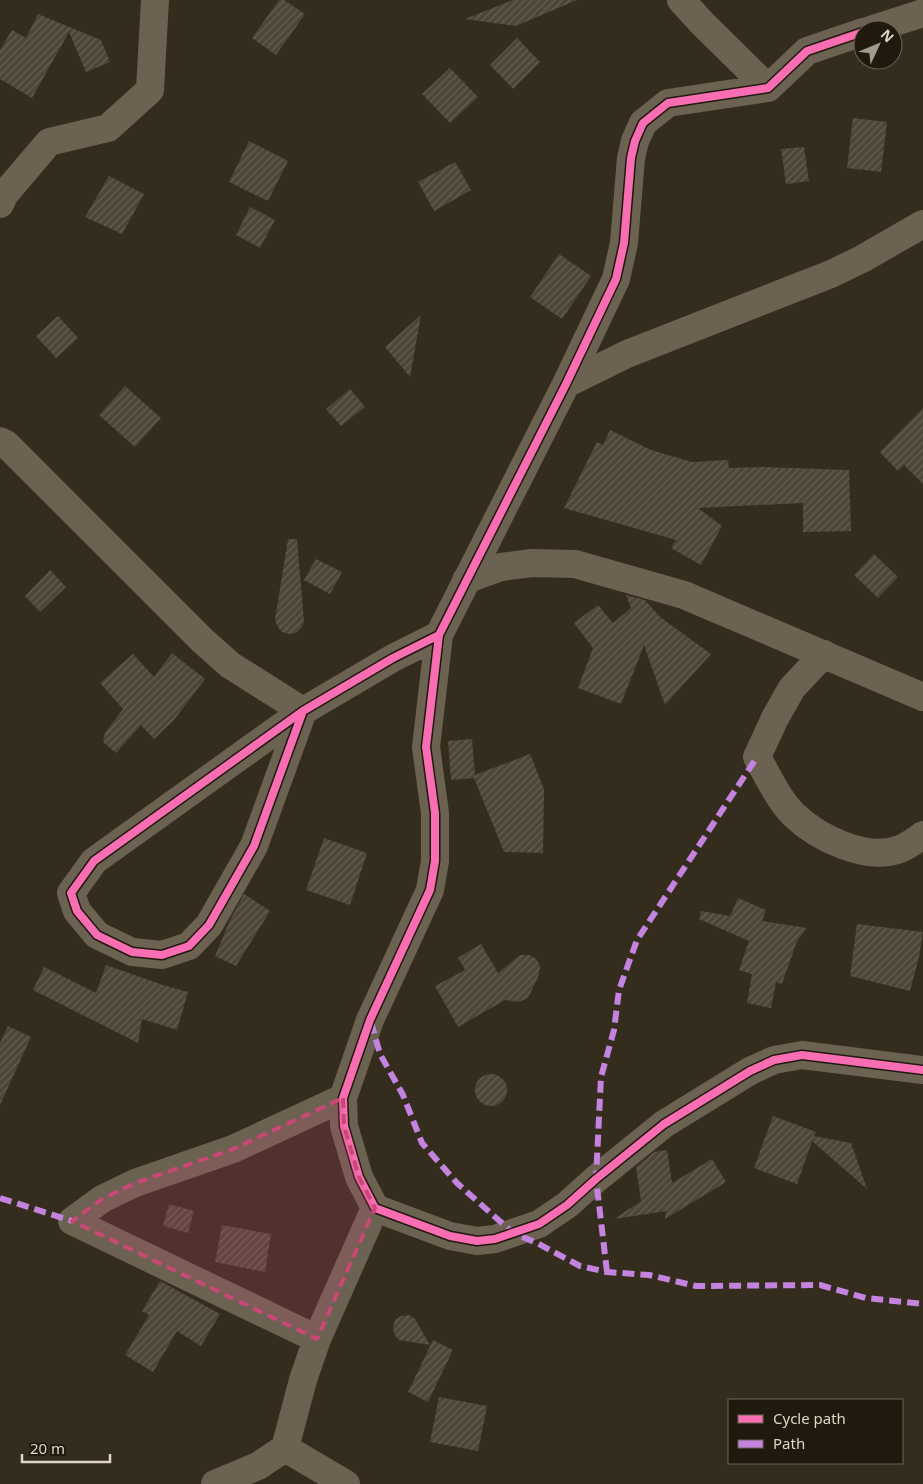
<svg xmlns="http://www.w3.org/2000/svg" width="923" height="1484" font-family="'Noto Sans',sans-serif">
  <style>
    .building { fill: url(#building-hatch) }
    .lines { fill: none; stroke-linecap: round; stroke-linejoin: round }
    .minor { stroke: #6c6251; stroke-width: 28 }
    .quiet { stroke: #c483df; stroke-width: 6; stroke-dasharray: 12 6; stroke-linecap: butt }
    .cycleway-casing { stroke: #20190d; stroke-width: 11 }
    .cycleway { stroke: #f96db3; stroke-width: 8 }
    .marked { fill: #c94876; fill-opacity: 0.2; stroke: #c94876; stroke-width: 4; stroke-dasharray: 10 6; stroke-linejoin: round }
  </style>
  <defs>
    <pattern id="building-hatch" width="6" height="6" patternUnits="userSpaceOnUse" patternTransform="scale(1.25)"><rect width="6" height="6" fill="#4d4536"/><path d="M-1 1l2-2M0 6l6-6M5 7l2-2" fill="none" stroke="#665f52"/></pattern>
  </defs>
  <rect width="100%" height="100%" fill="#342c1d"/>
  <path class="building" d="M279 0H284L305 14 276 55 252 38Z
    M513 0H577L516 26 465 19Z
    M38 14 101 40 110 62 86 72 69 32 32 98 0 79V50L12 30 26 38Z
    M517 38 540 62 513 89 490 65Z
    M450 68 478 97 450 123 422 94Z
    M853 118 887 122 881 172 847 168Z
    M249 141 288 161 268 201 229 182Z
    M804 147 809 181 786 184 781 149Z
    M455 162 471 190 434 211 418 182Z
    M109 176 144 194 122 234 85 217Z
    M250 207 275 220 260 248 236 235Z
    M559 254 591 276 562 319 530 297Z
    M421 315 410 377 385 347Z
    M58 316 78 338 56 358 36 336Z
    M125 386 161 418 135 447 99 415Z
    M350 389 365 407 341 426 326 409Z
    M923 408V484L904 465 898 471 880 452Z
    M610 430 651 450 692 462 728 460 729 468 762 467 849 470 851 531 803 532V503L698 508 722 526 701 565 671 548 676 540 564 508 597 442 603 445Z
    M288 539H297L304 622 301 628 296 633 289 634 282 632 278 627 275 620Z
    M874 554 898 577 878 598 854 575Z
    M316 559 342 572 330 594 304 580Z
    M50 570 66 587 40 612 25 596Z
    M626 595 645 600 660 617 711 654 665 705 644 645 621 704 578 688 593 648 574 623 598 605 613 623 631 608Z
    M172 653 205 679 174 720 154 739 141 725 116 753 103 742 105 733 123 709 100 683 133 654 154 677Z
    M472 739 475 775 530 754 544 789 543 853 504 852 474 778 451 780 448 741Z
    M324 838 367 853 350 905 306 890Z
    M244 894 270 911 236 966 215 956 230 920Z
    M738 898 766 910 762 921 807 928 797 941 782 984 776 982 771 1008 747 1003 752 974 739 970 749 941 699 919 701 911 730 916Z
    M857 924 923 932 919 957 910 991 850 976Z
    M481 944 498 973 520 955H529L536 959 540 966 539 975 528 998 519 1002 505 1000 458 1027 435 986 465 970 458 958Z
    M106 965 163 985 188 992 177 1030 142 1019 138 1043 33 990 44 967 96 993Z
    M8 1026 31 1037 0 1105V1043Z
    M475 1090a16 16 0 1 1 32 0a16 16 0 1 1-32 0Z
    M773 1116 816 1132 814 1136 851 1143 867 1189 812 1141 797 1184 754 1168Z
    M667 1150 672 1183 712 1159 726 1182 665 1219 666 1211 614 1219 641 1201 636 1167 654 1152Z
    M169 1204 194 1211 188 1233 163 1226Z
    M222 1225 271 1234 265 1272 215 1262Z
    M160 1281 220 1314 201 1346 177 1331 153 1372 125 1355 149 1315 142 1311Z
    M409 1315 415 1319 430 1345 399 1340 394 1334 393 1327 395 1320 401 1316Z
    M433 1340 453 1350 428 1402 408 1392Z
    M439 1397 487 1406 478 1451 430 1442Z"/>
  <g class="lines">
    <path class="minor" d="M681 0 702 23 768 88
      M870 30 923 13
      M0 204 4 195 49 142 108 128 150 90 155 0
      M566 384 627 354 831 274 862 259 923 224
      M0 441 6 444 202 640 230 665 303 711
      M466 580 501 567 532 563 575 564 684 595 923 697
      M439 635 426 747 435 813V861L430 890 370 1020 343 1098 344 1126 359 1177 375 1208 450 1236 477 1241 495 1239 539 1224 567 1205 596 1179 664 1124 750 1071 774 1060 802 1055 923 1070
      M824 654 792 688 775 718 757 757C768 776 778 799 794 815 818 838 867 862 900 849 908 846 916 840 923 835
      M303 711 254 846 209 925 189 946 162 955 132 952 97 935 77 911 71 893 94 861 303 711 393 658 439 635 566 384 616 279 624 243 631 158 635 141 643 123 668 103 768 88 807 51 863 32
      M317 1339 72 1221 102 1199 135 1183 233 1149 343 1098
      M285 1448 346 1484
      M215 1484 258 1466 285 1448 303 1380 317 1339 375 1208"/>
    <path class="quiet" d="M371 1022 380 1054 403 1095 422 1143 457 1183 513 1233 537 1243 580 1266 607 1272 649 1275 696 1286 820 1285 866 1298 923 1304
      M0 1198 72 1221
      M607 1272 596 1179 601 1077 614 1030 619 990 637 940 757 757"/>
    <defs>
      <path id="cycleway" d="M439 635 426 747 435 813V861L430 890 370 1020 343 1098 344 1126 359 1177 375 1208 450 1236 477 1241 495 1239 539 1224 567 1205 596 1179 664 1124 750 1071 774 1060 802 1055 923 1070
        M303 711 254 846 209 925 189 946 162 955 132 952 97 935 77 911 71 893 94 861 303 711 393 658 439 635 566 384 616 279 624 243 631 158 635 141 643 123 668 103 768 88 807 51 863 32"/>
    </defs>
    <use href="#cycleway" class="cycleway-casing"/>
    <use href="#cycleway" class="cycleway"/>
  </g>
  <path class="marked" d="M343 1098 344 1126 359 1177 375 1208 317 1339 72 1221 102 1199 135 1183 233 1149Z"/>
  <rect x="728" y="1399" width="175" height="65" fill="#20190d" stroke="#6c6557"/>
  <rect x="738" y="1415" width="25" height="8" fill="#f96db3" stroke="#6c6557"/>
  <text x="773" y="1424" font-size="15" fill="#dfd6c5">Cycle path</text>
  <rect x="738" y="1440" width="25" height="8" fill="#c483df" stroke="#6c6557"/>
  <text x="773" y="1449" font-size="15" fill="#dfd6c5">Path</text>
  <g transform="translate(878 45) rotate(46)"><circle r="24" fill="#20190d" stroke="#6c6557"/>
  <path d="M0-4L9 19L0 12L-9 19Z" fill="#a39a8a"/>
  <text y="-8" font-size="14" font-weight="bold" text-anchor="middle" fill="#dfd6c5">N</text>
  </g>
  <path d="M22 1454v8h88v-8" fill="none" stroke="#dfd6c5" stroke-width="2.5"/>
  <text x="30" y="1454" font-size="15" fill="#dfd6c5" stroke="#20190d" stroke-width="4" paint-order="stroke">20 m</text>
</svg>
